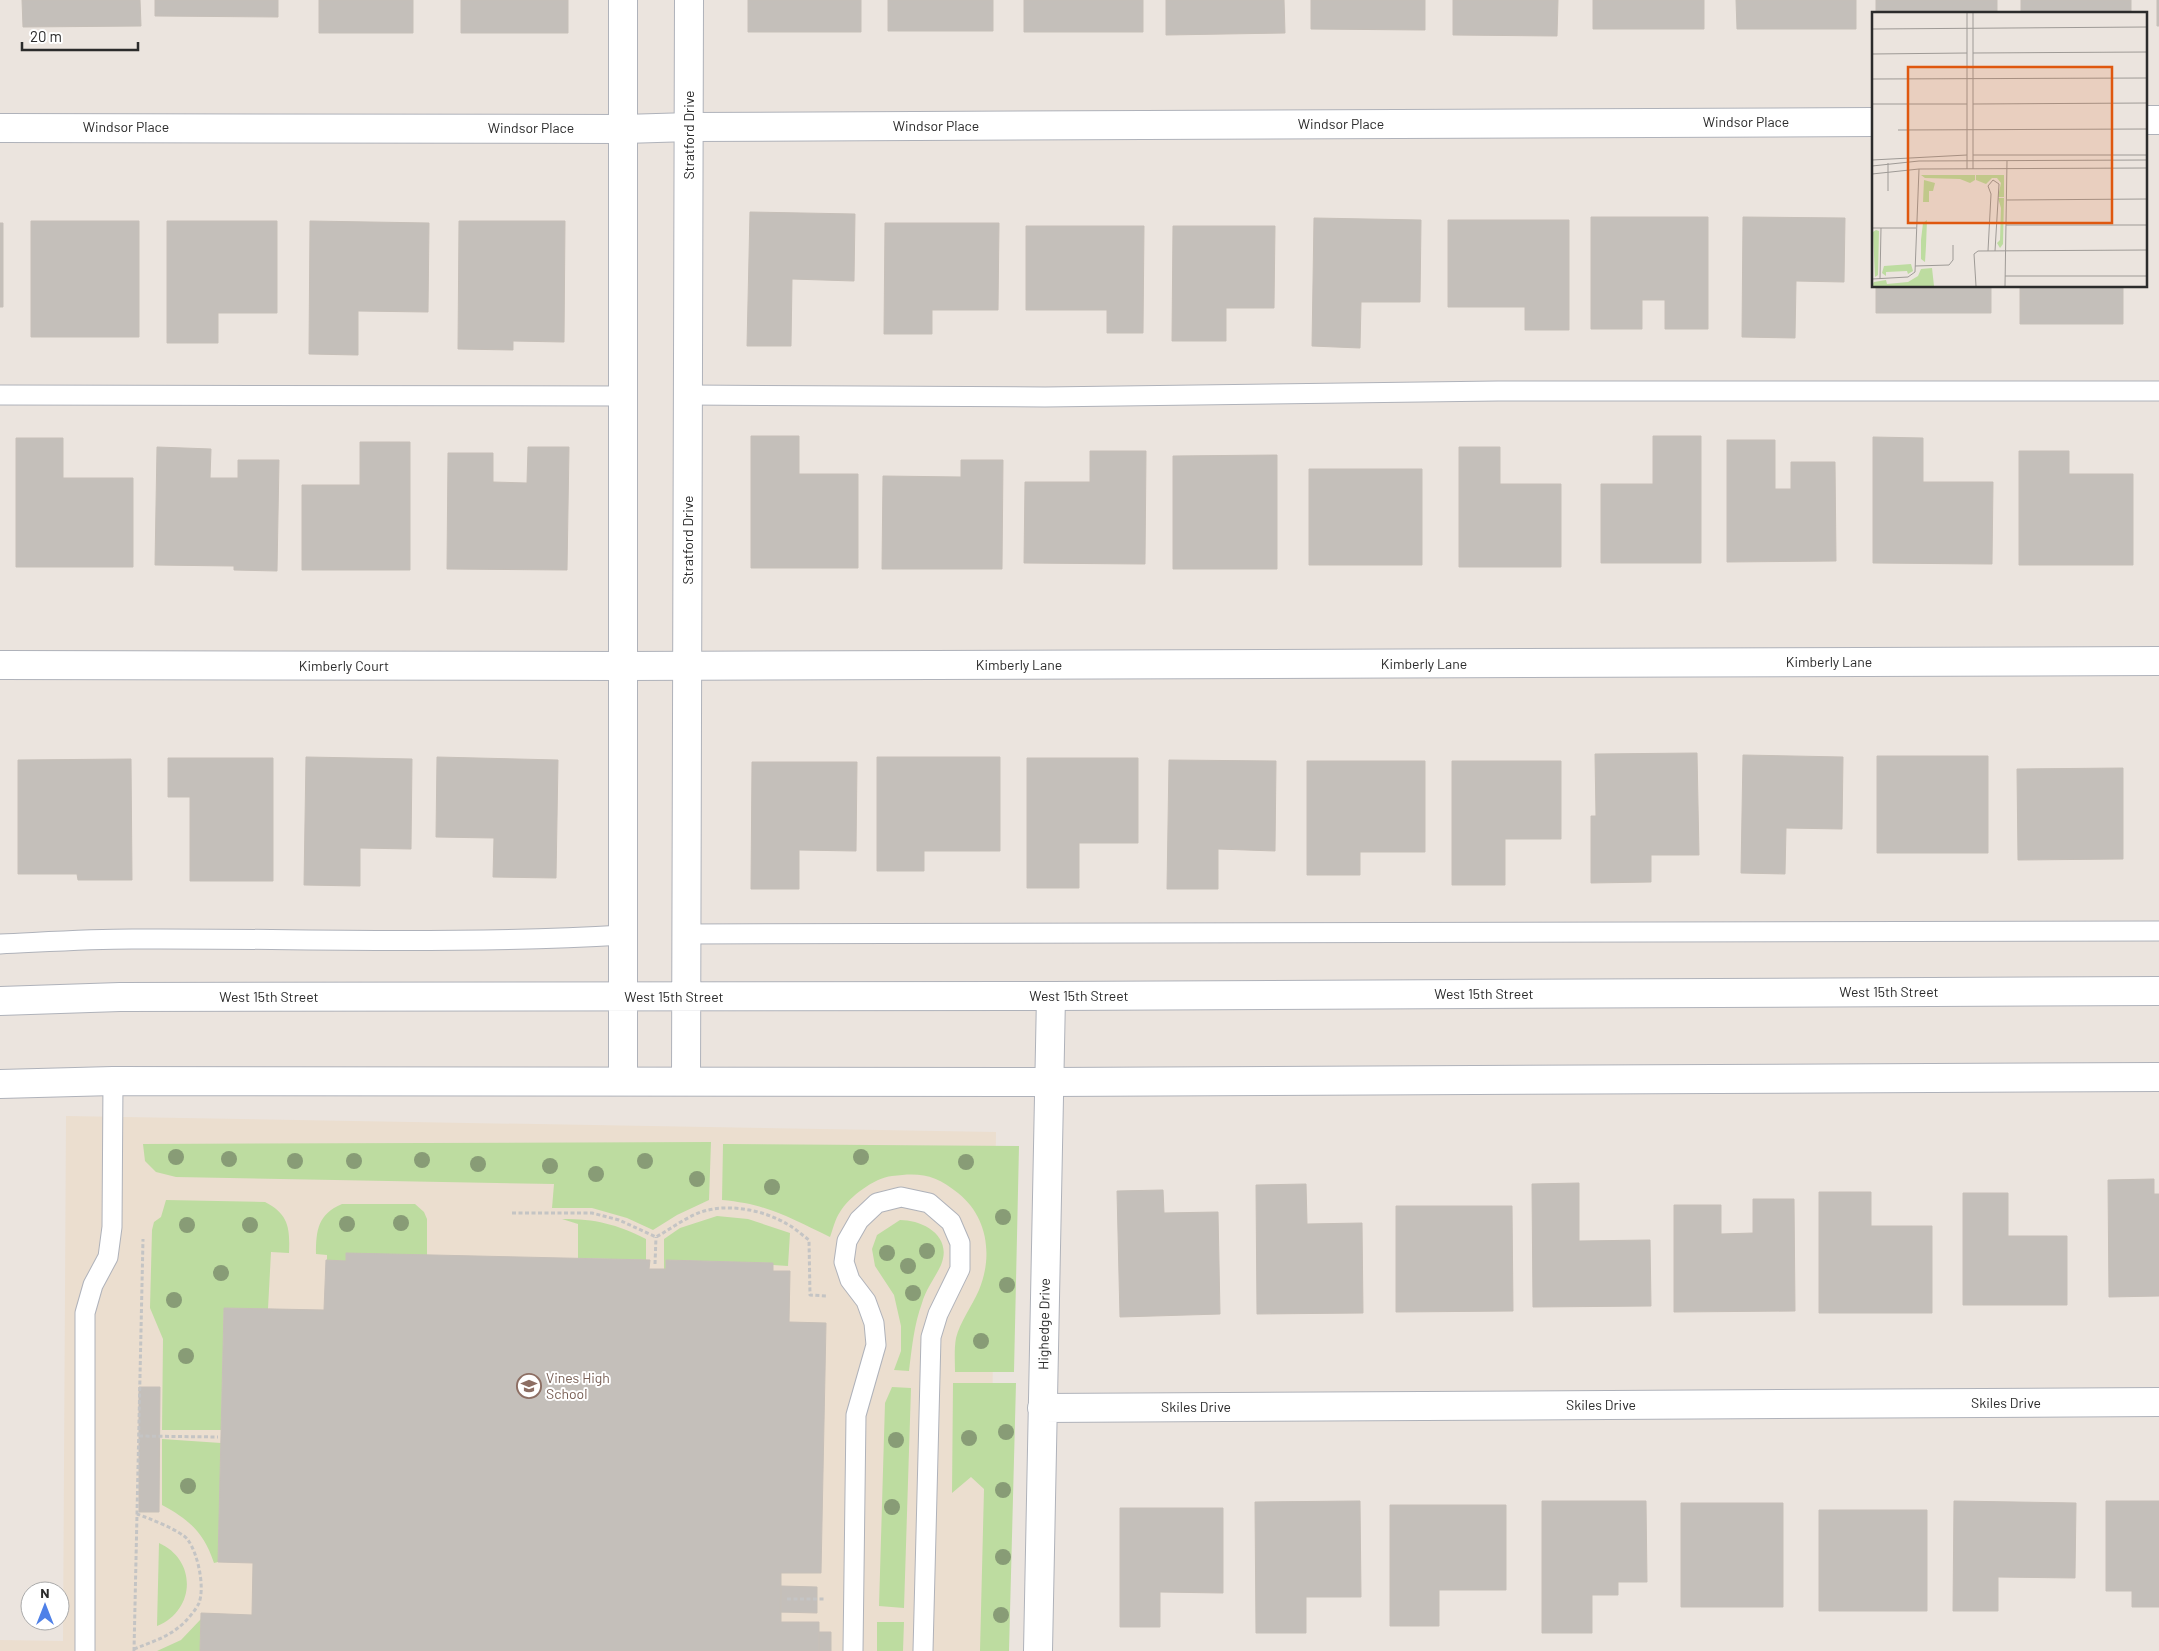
<svg xmlns="http://www.w3.org/2000/svg" width="2159" height="1651" font-family="Barlow,sans-serif">
  <style>
    .education { fill: #ebdecf }
    .green { fill: #bddca0 }
    .building { fill: #c4bfba; stroke: #c6bfb8 }
    .lines { fill: none; stroke-linecap: round; stroke-linejoin: round }
    .lane-casing { stroke: #afb2ba; stroke-width: 21 }
    .street-casing { stroke: #afb2ba; stroke-width: 30 }
    .secondary-casing { stroke: #afb2ba; stroke-width: 30 }
    .path { stroke: #c4c4c4; stroke-width: 3; stroke-dasharray: 4 2.5; stroke-linecap: butt }
    .lane { stroke: #fff; stroke-width: 19 }
    .street { stroke: #fff; stroke-width: 28 }
    .secondary { stroke: #fff; stroke-width: 28 }
    .tree { fill: #889c76 }
    .labels { text-anchor: middle; stroke-width: 4; stroke-linejoin: round; paint-order: stroke }
    .street-label { font-size: 14px; fill: #2b2b2b; stroke: #fff }
    .education-label { font-size: 14px; fill: #785e54; stroke: #fff; text-anchor: start }
    .inset-road { fill: none; stroke: #9e9a96; stroke-width: 1 }
    .view { fill: #df570e; fill-opacity: 0.15; stroke: #df570e; stroke-width: 2.5 }
    .inset-edge { fill: none; stroke: #2b2b2b; stroke-width: 2.5 }
  </style>
  <rect width="100%" height="100%" fill="#ebe4de"/>
  <path class="education" d="M66 1116 996 1132 989 1651H0V1640L63 1641Z"/>
  <path class="green" d="M711 1142 709 1200 677 1215 653 1230 627 1218 592 1208H552L554 1184 176 1177 156 1172 145 1161 143 1144Z
    M723 1144 1019 1146 1014 1372H955C955 1362 954 1349 956 1338 960 1322 972 1306 979 1290 993 1256 988 1217 958 1193 936 1175 921 1172 892 1176 874 1178 849 1197 840 1212 835 1219 833 1229 830 1237 790 1218 768 1204 722 1200Z
    M166 1200 265 1202C289 1214 290 1229 289 1253L271 1252 268 1309 224 1308 221 1430H162L163 1339 150 1308 152 1230 154 1222 161 1217Z
    M342 1204H415L424 1212 427 1219V1255L346 1261 327 1260V1255L316 1254C316 1230 318 1214 342 1204Z
    M717 1216 748 1219 790 1233 788 1266 773 1265 772 1263 666 1260V1269H664V1239L680 1228Z
    M562 1219C596 1219 616 1224 646 1239V1260L578 1258V1224Z
    M900 1220C923 1220 953 1236 941 1265 935 1278 926 1289 922 1303 914 1325 912 1347 909 1371L894 1370 901 1351V1326L894 1295 875 1266 872 1249 877 1235Z
    M953 1383H1016L1009 1651H980L984 1489 971 1477 952 1493Z
    M892 1387 911 1388 904 1608 879 1606 885 1403Z
    M162 1439 221 1443 218 1562 214 1563C204 1533 190 1520 162 1505Z
    M159 1543C197 1560 196 1610 157 1626Z
    M201 1619 200 1651H157L181 1640Z
    M877 1622H904L903 1651H877Z"/>
  <path class="building" d="M22 0H140L141 26 23 27Z
    M155 0H278V17L155 16Z
    M319 0H413V33H319Z
    M461 0H568V33H461Z
    M748 0H861V32H748Z
    M888 0H993V31H888Z
    M1024 0H1143V32H1024Z
    M1166 0H1284L1285 33 1166 35Z
    M1311 0H1425V30L1311 29Z
    M1453 0H1558L1557 36 1453 35Z
    M1593 0H1704V29H1593Z
    M1736 0H1856V29H1737Z
    M1876 0H1997V14H1876Z
    M2021 0H2131V14H2021Z
    M2157 0H2159V26H2157Z
    M750 212 855 214 854 281 792 279 791 346H747Z
    M1591 217H1708V329H1665V300H1642V329H1591Z
    M1743 217 1845 218 1844 282 1796 281 1795 338 1742 337Z
    M1314 218 1421 220 1420 302H1361L1360 348 1312 346Z
    M1448 220H1569V330H1525V307H1448Z
    M31 221H139V337H31Z
    M167 221H277V313H218V343H167Z
    M310 221 429 223 428 312 358 311V355L309 354Z
    M459 221H565L564 342 513 341V350L458 349Z
    M0 223H3V307H0Z
    M885 223H999L998 310H932V334H884Z
    M1026 226H1144L1143 333H1107V310H1026Z
    M1173 226H1275L1274 308H1226V341H1172Z
    M1876 286H1991V313H1876Z
    M2020 286H2123V324H2020Z
    M751 436H799V474H858V568H751Z
    M1653 436H1701V563H1601V484H1653Z
    M1873 437 1923 438V482H1993L1992 564 1873 563Z
    M16 438H63V478H133V567H16Z
    M1727 440H1775V489H1791V462H1835L1836 561 1727 562Z
    M360 442H410V570H302V485H360Z
    M157 447 211 449 210 478H238V460H279L277 571 234 570V566L155 565Z
    M528 447H569L567 570 447 569 448 453H493V482L527 483Z
    M1459 447H1500V484H1561V567H1459Z
    M1090 451H1146L1145 564 1024 563 1025 482H1090Z
    M2019 451H2069V474H2133V565H2019Z
    M1277 455V569H1173V456Z
    M961 460H1003L1002 569H882L883 476 961 477Z
    M1309 469H1422V565H1309Z
    M1697 753 1699 855H1651V882L1591 883V816H1596L1595 754Z
    M1743 755 1843 757 1842 829 1786 828 1785 874 1741 873Z
    M1877 756H1988V853H1877Z
    M306 757 412 759 411 849 360 848V886L304 885Z
    M437 757 558 760 556 878 493 877 494 838 436 837Z
    M877 757H1000V851H924V871H877Z
    M168 758H273V881H190V797H168Z
    M1027 758H1138V843H1079V888H1027Z
    M131 759 132 880H78L77 874H18V760Z
    M1169 760 1276 761 1275 851 1218 849V889H1167Z
    M1307 761H1425V852H1360V875H1307Z
    M1452 761H1561V839H1505V885H1452Z
    M752 762H857L856 851 799 850V889H751Z
    M2123 768V859L2018 860 2017 769Z
    M2154 1179V1194H2159V1296L2109 1297 2108 1180Z
    M1579 1183V1241L1650 1240 1651 1306 1533 1307 1532 1184Z
    M1306 1184 1307 1224 1362 1223 1363 1313 1257 1314 1256 1185Z
    M1163 1190 1164 1213 1218 1212 1220 1314 1120 1317 1117 1191Z
    M1819 1192H1871V1226H1932V1313H1819Z
    M1963 1193H2008V1236H2067V1305H1963Z
    M1753 1199H1794L1795 1311 1674 1312V1205H1721V1234L1753 1233Z
    M1396 1206H1512L1513 1311 1396 1312Z
    M346 1253 650 1260 649 1269H666V1260L773 1263V1271H790L789 1322 826 1323 821 1573H781V1622H819V1651H200L201 1613 252 1615 253 1563 218 1562 224 1308 324 1310 326 1260 346 1261Z
    M139 1387H160L159 1512H139Z
    M1360 1501 1361 1597H1306V1633H1256L1255 1502Z
    M1542 1501H1646L1647 1582H1618V1595H1592V1633H1542Z
    M1954 1501 2076 1503 2075 1578 1998 1577V1611H1953Z
    M2106 1501H2159V1607H2132V1591H2106Z
    M1681 1503H1783V1607H1681Z
    M1390 1505H1506V1590H1439V1626H1390Z
    M1120 1508H1223V1593L1160 1592V1627H1120Z
    M1819 1510H1927V1611H1819Z
    M781 1586 817 1587V1613L780 1612Z
    M819 1632H831V1651H819Z"/>
  <g class="lines">
    <defs>
      <path id="lane" d="M0 395 625 396
        M688 395 1045 397 1498 391H2159
        M686 934 2159 931
        M0 944C44 942 88 939 132 939 296 938 460 945 623 935
        M85 1651V1313L93 1285 108 1257 112 1227 113 1081
        M853 1651 856 1415 876 1345 874 1323 866 1301 850 1280 844 1262 847 1241 859 1220 877 1203 901 1197 929 1203 951 1222 960 1243V1269L938 1314 931 1337 923 1651"/>
      <path id="street" d="M2145 120H2159
        M0 128 624 129 690 127 1873 122
        M0 665 624 666 2159 661
        M1042 1408 2159 1402
        M1038 1651 1051 996"/>
      <path id="secondary" d="M0 1001 120 997 1051 996 2159 991
        M623 1080V0
        M686 1081 689 0
        M0 1084 113 1081 1049 1082 2159 1077"/>
    </defs>
    <use href="#lane" class="lane-casing"/>
    <use href="#street" class="street-casing"/>
    <use href="#secondary" class="secondary-casing"/>
    <path class="path" d="M512 1213H592L619 1220 656 1237C669 1230 682 1220 696 1214 723 1202 762 1209 787 1224 795 1228 802 1235 809 1240L810 1295 826 1296
      M655 1264 656 1237
      M139 1436 218 1437
      M787 1599H824
      M134 1649C149 1643 166 1638 179 1627 185 1623 196 1610 199 1603 205 1587 198 1554 188 1540 182 1531 148 1518 137 1514
      M134 1651 143 1239"/>
    <use href="#lane" class="lane"/>
    <use href="#street" class="street"/>
    <use href="#secondary" class="secondary"/>
  </g>
  <g class="tree">
    <circle cx="176" cy="1157" r="8"/>
    <circle cx="861" cy="1157" r="8"/>
    <circle cx="229" cy="1159" r="8"/>
    <circle cx="422" cy="1160" r="8"/>
    <circle cx="295" cy="1161" r="8"/>
    <circle cx="354" cy="1161" r="8"/>
    <circle cx="645" cy="1161" r="8"/>
    <circle cx="966" cy="1162" r="8"/>
    <circle cx="478" cy="1164" r="8"/>
    <circle cx="550" cy="1166" r="8"/>
    <circle cx="596" cy="1174" r="8"/>
    <circle cx="697" cy="1179" r="8"/>
    <circle cx="772" cy="1187" r="8"/>
    <circle cx="1003" cy="1217" r="8"/>
    <circle cx="401" cy="1223" r="8"/>
    <circle cx="347" cy="1224" r="8"/>
    <circle cx="187" cy="1225" r="8"/>
    <circle cx="250" cy="1225" r="8"/>
    <circle cx="927" cy="1251" r="8"/>
    <circle cx="887" cy="1253" r="8"/>
    <circle cx="908" cy="1266" r="8"/>
    <circle cx="221" cy="1273" r="8"/>
    <circle cx="1007" cy="1285" r="8"/>
    <circle cx="913" cy="1293" r="8"/>
    <circle cx="174" cy="1300" r="8"/>
    <circle cx="981" cy="1341" r="8"/>
    <circle cx="186" cy="1356" r="8"/>
    <circle cx="1006" cy="1432" r="8"/>
    <circle cx="969" cy="1438" r="8"/>
    <circle cx="896" cy="1440" r="8"/>
    <circle cx="188" cy="1486" r="8"/>
    <circle cx="1003" cy="1490" r="8"/>
    <circle cx="892" cy="1507" r="8"/>
    <circle cx="1003" cy="1557" r="8"/>
    <circle cx="1001" cy="1615" r="8"/>
  </g>
  <defs>
    <symbol id="school-ring" viewBox="-11 -11 22 22"><circle r="9.5" fill="#fff" stroke="#8d6e63" stroke-width="1.5"/><path d="M0-5L7-2L0 1L-7-2ZM-4 1L0 2.5L4 1V4Q0 6-4 4Z" fill="#8d6e63"/></symbol>
  </defs>
  <g fill-rule="evenodd">
    <use href="#school-ring" x="515" y="1372" width="28" height="28"/>
  </g>
  <g class="labels">
    <g class="street-label">
      <text x="1746" y="127">Windsor Place</text>
      <text x="1341" y="129">Windsor Place</text>
      <text x="936" y="131">Windsor Place</text>
      <text x="126" y="132">Windsor Place</text>
      <text x="531" y="133">Windsor Place</text>
      <text transform="translate(689 135) rotate(-90)" y="5">Stratford Drive</text>
      <text transform="translate(688 540) rotate(-90)" y="5">Stratford Drive</text>
      <text x="1829" y="667">Kimberly Lane</text>
      <text x="1424" y="669">Kimberly Lane</text>
      <text x="1019" y="670">Kimberly Lane</text>
      <text x="344" y="671">Kimberly Court</text>
      <text x="1889" y="997">West 15th Street</text>
      <text x="1484" y="999">West 15th Street</text>
      <text x="1079" y="1001">West 15th Street</text>
      <text x="269" y="1002">West 15th Street</text>
      <text x="674" y="1002">West 15th Street</text>
      <text transform="translate(1044 1324) rotate(-89)" y="5">Highedge Drive</text>
      <text x="2006" y="1408">Skiles Drive</text>
      <text x="1601" y="1410">Skiles Drive</text>
      <text x="1196" y="1412">Skiles Drive</text>
    </g>
    <g class="education-label">
      <text x="546" y="1383">Vines High<tspan x="546" dy="16">School</tspan></text>
    </g>
  </g>
  <g transform="translate(1872 12)">
    <rect width="275" height="275" fill="#ebe4de"/>
    <path d="M49 163H103V168L98 171 88 167 53 166ZM104 163H132V185H126L129 171 125 166H120L114 172 104 168ZM52 168 63 171 61 179H57V190H51ZM126 186H132L131 232 128 236 125 231 128 228 129 196ZM55 208 54 234 53 250 49 247V228L51 211ZM4 218 7 219 6 263 3 265 1 220ZM39 252 41 259 36 262 35 259 14 260V264L10 261 12 254ZM60 256 62 274H0L2 270 14 268 15 272 36 270 46 264 49 257Z" fill="#bddca0"/>
    <path class="inset-road" d="M0 17 275 15M101 41 275 40M0 42 95 41M0 67 275 66M0 92H95M101 92 275 91M26 118 275 117M101 143H275M0 148 95 143M16 151V179M0 154 47 149 275 148M95 157V1M101 157V1M0 162 47 157 275 156M135 188 275 187M134 213H275M0 216H44M116 239 119 182 116 174 121 168 127 172 123 239M43 254 77 253 81 248V233M133 264H275M0 267 36 265 43 260 47 157M8 267 9 216M104 274 102 242 106 239 275 238M133 274 135 149"/>
    <path class="view" d="M36 55H240V211H36Z"/>
    <rect width="275" height="275" class="inset-edge"/>
  </g>
  <g transform="translate(45 1606)"><circle r="24" fill="#ffffff" stroke="#aaaaaa"/>
  <path d="M0-4L9 19L0 12L-9 19Z" fill="#4e80e8"/>
  <text y="-8" font-size="14" font-weight="bold" text-anchor="middle" fill="#2b2b2b">N</text>
  </g>
  <path d="M22 42v8h116v-8" fill="none" stroke="#2b2b2b" stroke-width="2.5"/>
  <text x="30" y="42" font-size="15" fill="#2b2b2b" stroke="#ffffff" stroke-width="4" paint-order="stroke">20 m</text>
</svg>
